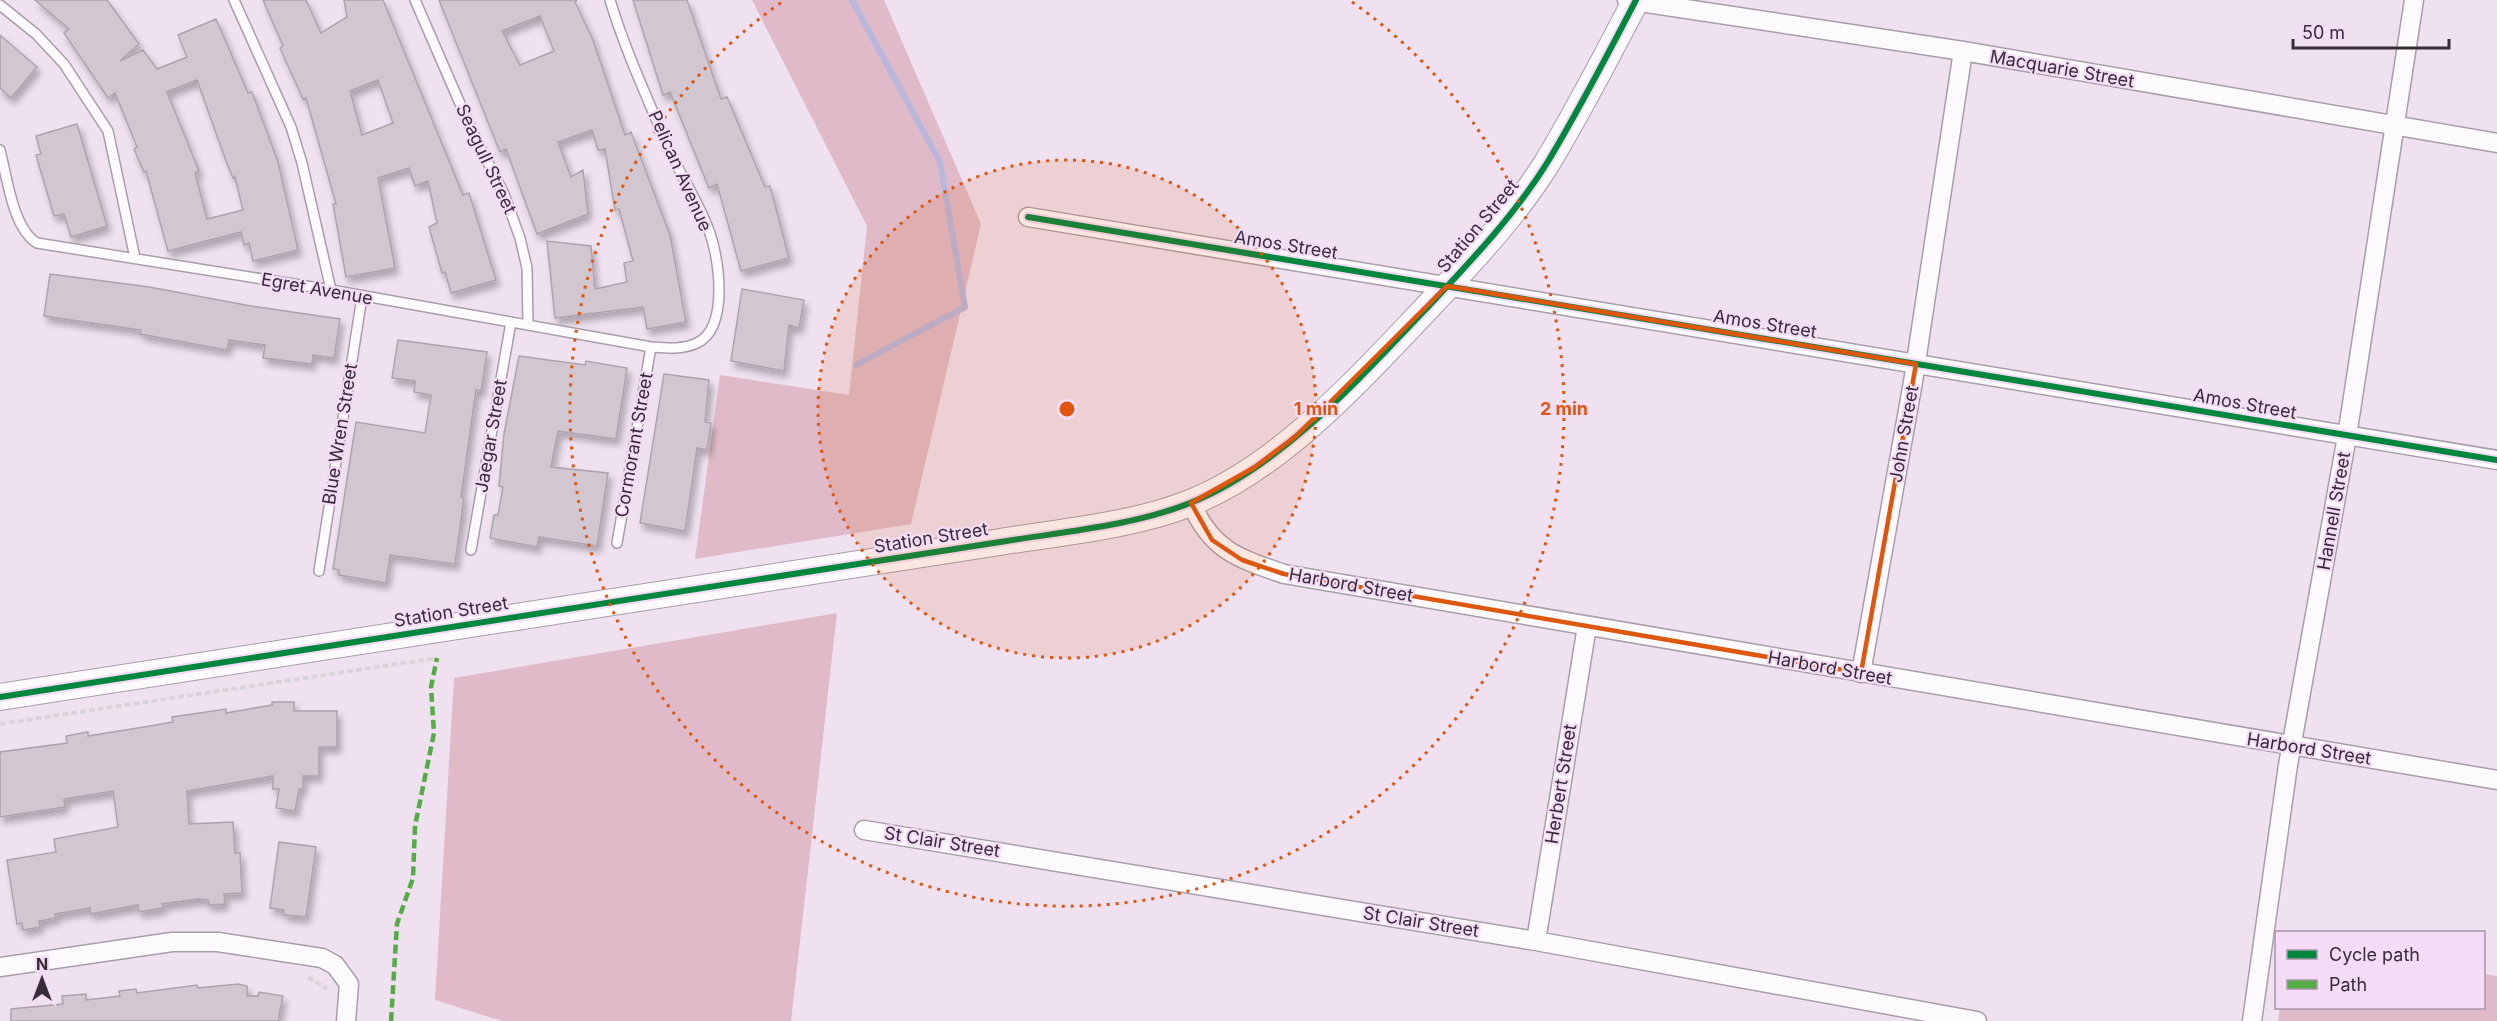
<svg xmlns="http://www.w3.org/2000/svg" width="2497" height="1021" font-family="Inter,sans-serif">
  <style>
    .forest { fill: #e0bac8 }
    .lines { fill: none; stroke-linecap: round; stroke-linejoin: round }
    .stream { stroke: #b9b7dc; stroke-width: 6 }
    .building { fill: #d2c6d0; stroke: #afa2ac; stroke-width: 1.5; fill-rule: evenodd; filter: url(#shadow) }
    .lane-casing { stroke: #a89ea9; stroke-width: 12 }
    .street-casing { stroke: #a89ea9; stroke-width: 21 }
    .secondary-casing { stroke: #a89ea9; stroke-width: 28 }
    .path { stroke: #d8d4d8; stroke-width: 4; stroke-dasharray: 6 3; stroke-linecap: butt }
    .lane { stroke: #fdfafd; stroke-width: 9 }
    .street { stroke: #fdfafd; stroke-width: 18 }
    .secondary { stroke: #fdfafd; stroke-width: 26 }
    .quiet { stroke: #55ab46; stroke-width: 4.5; stroke-dasharray: 9 4.5; stroke-linecap: butt }
    .cycleway-casing { stroke: #f4dbf6; stroke-width: 10 }
    .cycleway { stroke: #00873e; stroke-width: 6 }
    .marked { fill: none; stroke: #df570e; stroke-width: 4.5; stroke-linejoin: round }
    .ring { fill: none; stroke: #df570e; stroke-width: 3; stroke-dasharray: 3 6 }
    .labels { text-anchor: middle; stroke-width: 4.5; stroke-linejoin: round; paint-order: stroke }
    .street-label { font-size: 18px; fill: #372d38; stroke: #f4dbf6 }
    .centre { fill: #df570e; stroke: #f4dbf6; stroke-width: 3 }
    .ring-label { font-size: 18px; text-anchor: middle; font-weight: bold; fill: #df570e; stroke: #f4dbf6; stroke-width: 4.5; stroke-linejoin: round; paint-order: stroke }
  </style>
  <defs>
    <filter id="shadow"><feDropShadow dx="3.5" dy="6" stdDeviation="3" flood-color="#0004"/></filter>
  </defs>
  <rect width="100%" height="100%" fill="#efe1f0"/>
  <path class="forest" d="M752 0H884L981 224 911 524 695 559 720 375 849 395 867 226Z
    M837 613 791 1021H502L435 1000 454 678Z
    M2484 974 2497 976V1021H2278L2280 1008H2484Z"/>
  <g class="lines">
    <path class="stream" d="M852 0 940 162 965 307 856 365"/>
  </g>
  <path class="building" d="M35 0H107L139 44 120 61 143 50 157 69 187 57 178 35 216 19 248 93 252 92 278 162 298 250 253 261 249 243 244 245 241 232 168 251 146 171 144 172 134 149 137 147 115 93 108 98 64 33 69 29ZM197 80 226 161 233 178 235 177 243 210 207 219 195 173 199 171 167 92Z
    M263 0H306L321 33 347 17 344 0H383L463 195 469 193 496 280 451 293 445 272 442 273 429 227 437 223 428 181 415 186 409 168 378 178 395 268 346 277 333 204H336L306 98 303 99 280 48 283 46ZM378 80 393 123 362 135 350 91Z
    M439 0H577L575 2 593 40 625 135 631 132 670 235 686 322 647 329 643 307 555 318 547 241 591 246 595 289 627 282 624 263 633 261 619 209 615 210 605 149 598 150 592 130 558 142 571 177 583 170 588 214 537 234 506 149 500 152ZM540 16 554 51 520 65 502 31Z
    M633 0H687L721 99 727 97 765 187 770 186 789 258 741 271 717 184 709 188 670 92 663 95Z
    M0 35 37 67 11 98 0 88Z
    M77 124 107 226 71 237 64 214 54 216 36 155 41 154 36 136Z
    M50 274 149 287 251 306 340 319 334 358 313 355 312 364 263 358 265 345 229 340 227 350 140 334 141 330 44 316Z
    M742 289 804 300 799 328 789 325 784 371 731 361Z
    M398 340 487 352 481 391 476 390 461 497 464 498 455 564 390 555 386 583 339 575V570L333 569 356 422 425 433 431 395 414 392 415 381 392 378Z
    M519 356 585 365 586 361 627 368 616 439 558 431 551 467 608 473 597 546 539 537 537 547 490 538 494 515H498L503 487 499 486 504 434Z
    M664 374 709 380 705 422 711 423 707 450 697 448 685 531 640 523Z
    M272 702H294V711H337V747H319V776H303V789H299L295 811 276 808 279 789H273V776L187 791 189 824 233 822 235 853H240L242 893 224 894 225 904 209 905 208 900 198 899 162 904 163 908 139 912 138 905 90 914V908L55 914 56 918 39 921 40 927 23 930 22 923 17 924 7 860 56 852 54 839 118 827 113 791 64 799 65 807 0 817V752L67 743 66 736 88 732V736L150 726 173 722 172 717 226 709V713L272 705Z
    M279 842 316 847 306 917 284 915V910L270 908Z
    M238 984 247 986V996H258L259 992 283 996 278 1021H11V1009L63 1004 62 996 86 994V1000L120 996 119 991 136 989 137 993 197 985 198 988Z"/>
  <g class="lines">
    <defs>
      <path id="lane" d="M234 0 291 127 302 163 331 290
        M415 0 471 129 504 194 520 238 527 268 528 325
        M0 5 36 34 64 64 108 131 135 258
        M0 150C7 177 13 229 37 243L331 290 651 347C666 348 682 350 697 343 730 327 719 255 708 228 697 199 679 173 667 145 647 97 625 50 610 0
        M617 543 651 347
        M471 550 511 322
        M319 571 362 297"/>
      <path id="street" d="M1627 0 1963 51 2497 143
        M1028 217 2497 460
        M1191 503C1212 551 1238 558 1284 574L2497 780
        M1861 673 1913 382 1963 51
        M864 830 1536 941 1977 1021
        M1536 941 1587 626
        M0 967 172 942H218L322 958 335 965 349 984 346 1021
        M2252 1021 2288 765 2347 436 2414 0"/>
      <path id="secondary" d="M0 697 1000 542C1061 532 1133 526 1190 503 1281 467 1360 378 1426 309 1469 263 1514 216 1547 163 1579 110 1608 54 1636 0"/>
    </defs>
    <use href="#lane" class="lane-casing"/>
    <use href="#street" class="street-casing"/>
    <use href="#secondary" class="secondary-casing"/>
    <path class="path" d="M0 724 437 658
      M308 977 327 989"/>
    <use href="#lane" class="lane"/>
    <use href="#street" class="street"/>
    <use href="#secondary" class="secondary"/>
    <path class="quiet" d="M391 1021 397 924 413 878 415 826 434 733 431 687 437 658"/>
    <defs>
      <path id="cycleway" d="M1028 217 2497 460
        M0 697 1000 542C1061 532 1133 526 1190 503 1281 467 1360 378 1426 309 1469 263 1514 216 1547 163 1579 110 1608 54 1636 0"/>
    </defs>
    <use href="#cycleway" class="cycleway-casing"/>
    <use href="#cycleway" class="cycleway"/>
  </g>
  <path class="marked" d="M1447 286 1916 364 1861 673 1284 574 1242 560 1212 540 1191 503 1255 467 1296 436Z"/>
  <circle cx="1067" cy="409" r="249" fill="#df570e" fill-opacity=".12"/>
  <g class="ring">
    <circle cx="1067" cy="409" r="249"/>
    <path d="M1352 2A497 497 0 1 1 782 2"/>
  </g>
  <g class="labels">
    <g class="street-label">
      <text transform="translate(2062 69) rotate(10)" y="6">Macquarie Street</text>
      <text transform="translate(486 159) rotate(65)" y="6">Seagull Street</text>
      <text transform="translate(680 171) rotate(66)" y="6">Pelican Avenue</text>
      <text transform="translate(1478 226) rotate(-50)" y="6">Station Street</text>
      <text transform="translate(1286 245) rotate(9)" y="6">Amos Street</text>
      <text transform="translate(317 289) rotate(10)" y="6">Egret Avenue</text>
      <text transform="translate(1765 324) rotate(9)" y="6">Amos Street</text>
      <text transform="translate(2245 404) rotate(10)" y="6">Amos Street</text>
      <text transform="translate(340 434) rotate(-81)" y="6">Blue Wren Street</text>
      <text transform="translate(1904 434) rotate(-80)" y="6">John Street</text>
      <text transform="translate(491 436) rotate(-80)" y="6">Jaegar Street</text>
      <text transform="translate(634 445) rotate(-80)" y="6">Cormorant Street</text>
      <text transform="translate(2334 511) rotate(-80)" y="6">Hannell Street</text>
      <text transform="translate(931 538) rotate(-9)" y="6">Station Street</text>
      <text transform="translate(1351 585) rotate(10)" y="6">Harbord Street</text>
      <text transform="translate(451 612) rotate(-9)" y="6">Station Street</text>
      <text transform="translate(1830 668) rotate(10)" y="6">Harbord Street</text>
      <text transform="translate(2309 749) rotate(9)" y="6">Harbord Street</text>
      <text transform="translate(1561 784) rotate(-81)" y="6">Herbert Street</text>
      <text transform="translate(942 842) rotate(9)" y="6">St Clair Street</text>
      <text transform="translate(1421 922) rotate(9)" y="6">St Clair Street</text>
    </g>
  </g>
  <circle cx="1067" cy="409" r="9" class="centre"/>
  <g class="ring-label">
    <text x="1316" y="415">1 min</text>
    <text x="1564" y="415">2 min</text>
  </g>
  <rect x="2275" y="931" width="210" height="78" fill="#f4dbf6" stroke="#a895aa" stroke-width="1.5"/>
  <rect x="2287" y="950" width="30" height="9" fill="#00873e" stroke="#a895aa" stroke-width="1.5"/>
  <text x="2329" y="961" font-size="18" fill="#372d38">Cycle path</text>
  <rect x="2287" y="980" width="30" height="9" fill="#55ab46" stroke="#a895aa" stroke-width="1.5"/>
  <text x="2329" y="991" font-size="18" fill="#372d38">Path</text>
  <g transform="translate(42 979)" stroke="#f4dbf6" stroke-width="4.5" paint-order="stroke">
  <path d="M0-4.5L10 22L0 15L-10 22Z" fill="#372d38"/>
  <text y="-9" font-size="16" font-weight="bold" text-anchor="middle" fill="#372d38">N</text>
  </g>
  <path d="M2293 39v9h156v-9" fill="none" stroke="#372d38" stroke-width="3"/>
  <text x="2302" y="39" font-size="18" fill="#372d38" stroke="#f4dbf6" stroke-width="4.5" paint-order="stroke">50 m</text>
</svg>
